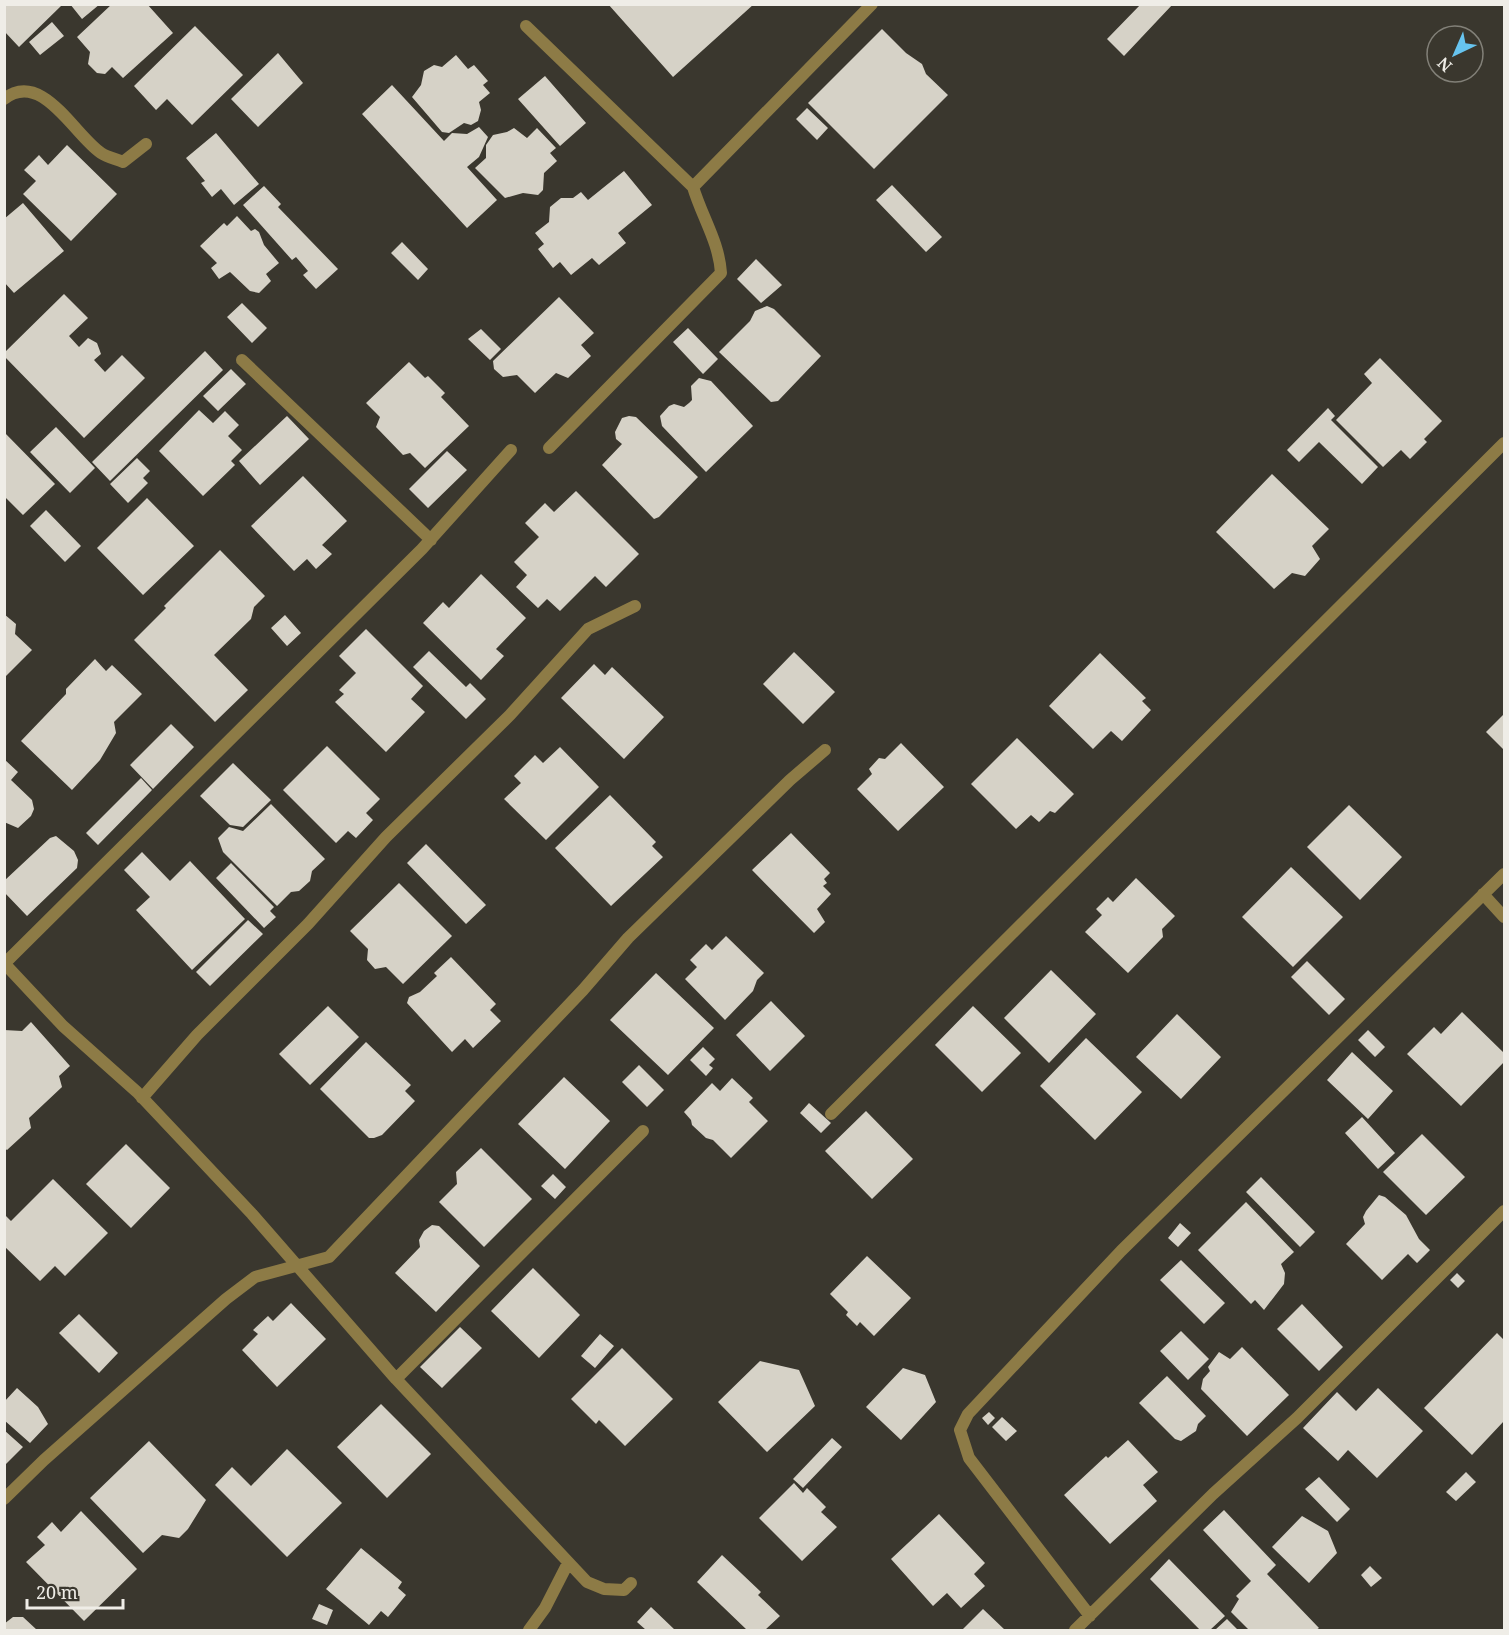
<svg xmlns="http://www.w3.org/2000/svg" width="1509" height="1635" font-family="'Noto Serif',serif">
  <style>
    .building { fill: #d6d2c7 }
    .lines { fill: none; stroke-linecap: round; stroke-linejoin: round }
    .street { stroke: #8d7b46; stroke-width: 12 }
  </style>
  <rect width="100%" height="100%" fill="#3a372e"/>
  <path class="building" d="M4 4H60L61 6 19 47 4 31Z
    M70 4H100L82 19Z
    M112 4H147L173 33 123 78 112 67 105 74 97 73 88 64 90 52 77 37Z
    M608 4H754L673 77Z
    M1141 4H1173L1124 56 1107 39Z
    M52 22 64 36 40 55 29 42Z
    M195 26 243 75 192 125 167 99 156 110 134 86Z
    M882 29 906 53 922 64 926 74 948 95 874 169 808 103Z
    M278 53 303 83 258 127 231 99Z
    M456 55 468 69 474 65 488 81 483 85 490 93 479 102 481 110 478 121 471 125 464 123 449 133 442 132 412 97 421 85 424 71 434 65 442 67Z
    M545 76 586 123 560 146 518 99Z
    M392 85 444 141 452 133 467 134 479 127 488 137 479 157 467 167 497 200 467 228 362 114Z
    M807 108 828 128 817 140 796 119Z
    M514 128 527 138 537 128 556 148 550 153 557 161 544 173 543 190 538 195 523 193 505 198 475 168 486 158V145L493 135 507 132Z
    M216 133 259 184 234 205 221 189 212 197 201 183 205 181 186 158Z
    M67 145 117 194 71 241 23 194 36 181 24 170 39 155 48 165Z
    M624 171 652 205 618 233 626 243 599 265 592 258 571 275 560 262 553 268 538 249 544 244 535 233 549 222 550 207 561 198H573L581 192 588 200Z
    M892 185 942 237 926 252 876 200Z
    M264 186 281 204 278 207 338 269 316 289 303 275 308 271 296 257 292 260 243 205Z
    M23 203 64 251 14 293 4 282V219Z
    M237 216 251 231 255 229 259 232 264 245 279 263 266 274 271 281 259 293 250 291 230 272 219 279 211 268 217 263 200 246 224 223 227 226Z
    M402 242 428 269 418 280 391 253Z
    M756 259 782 285 761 303 737 279Z
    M64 294 88 318 69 336 79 347 88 338 97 343 101 354 94 360 105 372 122 355 145 378 84 438 4 356V353Z
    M559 297 594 333 581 345 591 356 568 378 556 373 535 393 517 375 503 377 494 369 493 361Z
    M242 303 267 328 252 343 227 317Z
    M767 306 774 309 821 356 778 401 771 402 719 352 750 321 755 311Z
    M688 328 718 359 703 374 673 342Z
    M481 329 501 349 490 360 468 339Z
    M205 351 223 370 110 481 92 462Z
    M1380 358 1442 421 1424 439 1427 442 1410 459 1401 450 1383 467 1336 420 1372 383 1364 374Z
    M409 362 425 378 428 376 445 393 441 397 469 426 425 468 410 453 403 455 376 427 380 417 366 403Z
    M231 369 246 384 218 411 203 396Z
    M699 378 711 381 753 426 706 472 662 426 660 416 669 406 674 404 684 407 689 403 692 400 691 386Z
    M1328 408 1335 416 1331 420 1378 467 1362 484 1319 442 1299 462 1287 450Z
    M199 410 213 423 225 411 239 425 228 436 242 450 231 461 235 465 203 496 159 451Z
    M287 416 309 439 260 485 239 461Z
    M629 416 636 417 698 477 659 517 654 519 602 465 622 444 616 439 615 432 622 418Z
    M56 427 95 468 70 493 30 452Z
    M4 432 55 484 23 515 4 496Z
    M447 451 467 470 428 508 409 489Z
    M137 458 150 471 143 478 148 483 128 503 110 484Z
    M1272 474 1329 529 1312 546 1320 559 1305 576 1292 573 1274 589 1216 532Z
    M303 476 347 521 322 545 332 554 316 569 307 559 294 571 251 526Z
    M576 491 639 554 606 587 595 576 560 611 547 599 538 608 516 587 527 575 514 562 539 537 525 523 545 503 554 512Z
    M147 498 194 546 143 595 97 548Z
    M46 510 81 546 65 562 30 526Z
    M220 550 265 596 254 607 251 619 214 655 248 690 215 722 134 640 166 608 164 606Z
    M481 574 526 618 496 649 504 656 481 680 423 623 443 602 449 608Z
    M4 614 16 624 15 634 32 650 4 678Z
    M285 615 301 633 287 646 271 628Z
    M366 629 423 686 411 699 425 712 386 752 335 702 344 694 339 690 356 673 339 656Z
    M429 651 466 687 470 683 486 699 466 719 413 667Z
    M794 652 835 692 803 724 763 684Z
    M1100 653 1146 698 1142 701 1151 710 1122 741 1111 731 1093 749 1049 706Z
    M95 659 106 671 112 665 142 694 114 722 116 733 100 760 72 790 21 741 66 694V689Z
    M594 664 605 675 612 667 664 717 624 759 561 698Z
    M1504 714V750L1486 732Z
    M171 724 194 747 153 789 130 765Z
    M1017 738 1074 794 1055 813 1050 811 1039 822 1031 815 1016 829 971 784Z
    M901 743 944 787 898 831 857 789 872 774 869 769 879 758 885 759Z
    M327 746 380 799 366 813 373 820 356 838 348 831 336 843 283 790Z
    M560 747 599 787 546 840 504 799 521 783 514 776 535 755 543 763Z
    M4 759 18 772 11 780 32 800 34 809 31 816 18 828 4 822Z
    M233 763 271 800 243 827 230 825 200 796Z
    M141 778 152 790 98 845 86 833Z
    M610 795 656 842 652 846 663 857 611 906 555 848Z
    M271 804 325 859 312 871 310 881 299 891 291 892 277 906 223 852 218 838 229 827 243 831Z
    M1349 805 1402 857 1360 900 1307 847Z
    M791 833 830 873 824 879 827 883 823 886 831 894 817 909 825 922 814 933 752 870Z
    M56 836 74 851 78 860 77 868 27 916 4 892V881L50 838Z
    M426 844 486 905 466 924 407 863Z
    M142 852 170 881 190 861 245 919 192 970 136 910 150 897 124 870Z
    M231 863 274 907 270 911 276 917 264 928 216 878Z
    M1291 867 1343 917 1293 967 1242 917Z
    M1136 878 1175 916 1162 929 1163 937 1128 973 1085 932 1102 915 1096 909 1108 897 1113 902Z
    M399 883 452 936 403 984 386 967 375 969 367 960 368 949 350 931Z
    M248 920 263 934 210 986 196 972Z
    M726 936 764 973 757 980 753 991 725 1020 685 979 697 967 690 960 706 944 712 950Z
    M451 957 496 1004 490 1010 501 1021 473 1048 465 1039 452 1052 407 1003 409 997 420 992 437 976 434 973Z
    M1307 961 1345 999 1329 1015 1291 977Z
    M1051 970 1096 1014 1049 1063 1004 1018Z
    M656 973 714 1028 668 1075 610 1020Z
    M771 1001 805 1036 770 1071 736 1035Z
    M328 1006 359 1037 310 1085 279 1054Z
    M973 1006 1021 1053 982 1092 935 1045Z
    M1462 1012 1504 1053V1062L1461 1106 1407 1054 1434 1027 1441 1034Z
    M1177 1014 1221 1057 1181 1099 1136 1057Z
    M31 1022 70 1066 59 1076 62 1087 29 1118 31 1128 7 1150 4 1148V1030L22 1031Z
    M1368 1030 1385 1047 1375 1057 1358 1040Z
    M1086 1038 1142 1092 1095 1140 1040 1086Z
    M366 1042 411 1085 405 1091 415 1101 382 1135 374 1138H369L320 1089Z
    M703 1047 715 1059 709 1065 713 1068 706 1076 690 1060Z
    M1352 1052 1393 1091 1368 1119 1327 1080Z
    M639 1065 664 1090 647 1107 622 1082Z
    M564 1077 610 1121 565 1169 518 1124Z
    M732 1078 753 1098 749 1102 768 1121 731 1158 713 1140 706 1138 692 1125 691 1120 684 1112 712 1083 720 1091Z
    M809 1103 831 1123 821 1133 800 1113Z
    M866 1111 913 1159 872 1199 825 1151Z
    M1362 1117 1395 1153 1378 1169 1345 1133Z
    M1422 1134 1465 1177 1426 1215 1383 1172Z
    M126 1144 170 1188 131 1228 86 1184Z
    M481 1148 532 1199 484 1247 439 1202 457 1184 456 1172Z
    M553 1174 566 1187 555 1199 541 1186Z
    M1261 1177 1315 1232 1300 1247 1246 1192Z
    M53 1179 108 1233 65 1276 55 1266 40 1281 4 1246V1214L11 1221Z
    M1379 1195 1385 1197 1406 1215 1419 1239 1430 1250 1417 1263 1408 1254 1382 1280 1346 1244 1365 1224 1363 1217 1366 1211Z
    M1246 1202 1294 1252 1281 1264 1285 1273 1284 1284 1264 1310 1255 1300 1251 1304 1198 1250Z
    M1180 1223 1191 1233 1178 1247 1168 1238Z
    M432 1225 439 1226 480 1266 436 1312 395 1273 420 1247 419 1240 424 1231Z
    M867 1256 911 1298 874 1336 860 1322 857 1326 846 1315 848 1312 830 1294Z
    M1181 1260 1225 1303 1204 1324 1160 1280Z
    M533 1268 580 1315 539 1358 491 1311Z
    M1457 1273 1465 1281 1458 1288 1450 1280Z
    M291 1303 326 1339 277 1387 242 1350 258 1334 253 1330 268 1316 273 1321Z
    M1302 1304 1343 1347 1319 1371 1277 1329Z
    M79 1314 118 1353 99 1373 59 1333Z
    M460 1327 482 1348 442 1388 420 1367Z
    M1181 1331 1209 1359 1188 1380 1160 1351Z
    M1497 1333 1504 1340V1421L1472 1455 1424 1408Z
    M600 1334 614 1346 595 1368 581 1356Z
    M1242 1347 1289 1395 1247 1436 1201 1389 1203 1379 1210 1371 1208 1367 1219 1352 1230 1359Z
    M622 1348 673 1399 625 1446 599 1420 596 1424 571 1399Z
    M760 1361 799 1370 815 1406 767 1452 718 1402Z
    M903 1368 925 1375 936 1402 901 1440 866 1407Z
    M1167 1376 1206 1416 1198 1424 1196 1431 1181 1441 1175 1439 1139 1403Z
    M17 1388 38 1407 48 1424 30 1443 4 1420V1402Z
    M1378 1388 1423 1431 1377 1478 1348 1450 1338 1461 1303 1428 1337 1392 1356 1411Z
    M381 1404 431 1454 387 1498 337 1447Z
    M989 1412 995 1418 988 1425 982 1418Z
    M1002 1417 1017 1431 1006 1441 992 1427Z
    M4 1430 23 1447 4 1466Z
    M832 1438 842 1447 803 1488 793 1479Z
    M1128 1440 1158 1472 1143 1485 1157 1501 1110 1544 1064 1495 1106 1456 1108 1458Z
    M149 1441 206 1500 188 1529 179 1538 162 1535 143 1553 90 1498Z
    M287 1449 342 1503 287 1557 215 1485 232 1467 251 1486Z
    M1466 1472 1476 1482 1456 1501 1446 1492Z
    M1319 1477 1350 1509 1337 1522 1305 1489Z
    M794 1483 803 1493 807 1488 826 1507 821 1512 837 1527 802 1561 759 1518Z
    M1224 1510 1276 1565 1267 1574 1319 1628 1316 1630H1249L1231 1612 1239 1599 1236 1596 1251 1581 1203 1530Z
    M81 1511 137 1569 84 1621 26 1562 45 1545 37 1537 52 1522 61 1532Z
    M939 1514 985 1563 974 1574 985 1586 961 1608 947 1593 933 1606 891 1559Z
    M1302 1516 1328 1531 1337 1553 1309 1583 1272 1547Z
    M361 1548 402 1582 398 1588 406 1595 388 1617 381 1611 369 1625 326 1589Z
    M722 1555 761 1592 758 1595 780 1616 765 1630H747L697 1582Z
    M1169 1559 1225 1616 1210 1630H1200L1150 1579Z
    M1370 1566 1382 1578 1371 1587 1361 1575Z
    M319 1604 333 1610 327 1625 312 1619Z
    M651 1607 675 1630H646L637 1622Z
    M983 1609 1005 1630H962Z
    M13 1617H23L37 1630H4V1624Z
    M1227 1619 1238 1630H1215Z"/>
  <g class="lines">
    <path class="street" d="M526 26 693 187
      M4 99C42 69 74 135 101 153 107 157 116 159 123 162L146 144
      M242 360 431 540
      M549 448 721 273C719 242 702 217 693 187L872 4
      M1483 894 1504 917
      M4 963 63 1026 137 1092 252 1214 396 1379 587 1582 604 1589 624 1590 631 1583
      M5 963 422 549 511 450
      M142 1098 197 1035 308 924 386 837 510 715 588 629 635 606
      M831 1114 1504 443
      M396 1379 643 1131
      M4 1499 44 1460 226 1299 255 1277 329 1257 583 990 628 938 790 780 825 750
      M1090 1616 969 1458 960 1430 968 1414 1121 1251 1504 874
      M529 1630 545 1608 568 1563
      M1075 1630 1213 1494 1297 1418 1504 1211"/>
  </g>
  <rect width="1509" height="1635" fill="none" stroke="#efede7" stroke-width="12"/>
  <g transform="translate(1455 54) rotate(224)"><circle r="28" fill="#3a372e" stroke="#828078" stroke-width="1.5"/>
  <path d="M0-4.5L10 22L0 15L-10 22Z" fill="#67c4ef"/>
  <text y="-9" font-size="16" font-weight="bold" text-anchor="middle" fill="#efede7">N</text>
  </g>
  <path d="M27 1599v9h96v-9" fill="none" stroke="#efede7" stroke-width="3"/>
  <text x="36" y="1599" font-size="18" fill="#efede7" stroke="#3a372e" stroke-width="4.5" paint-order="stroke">20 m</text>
</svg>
